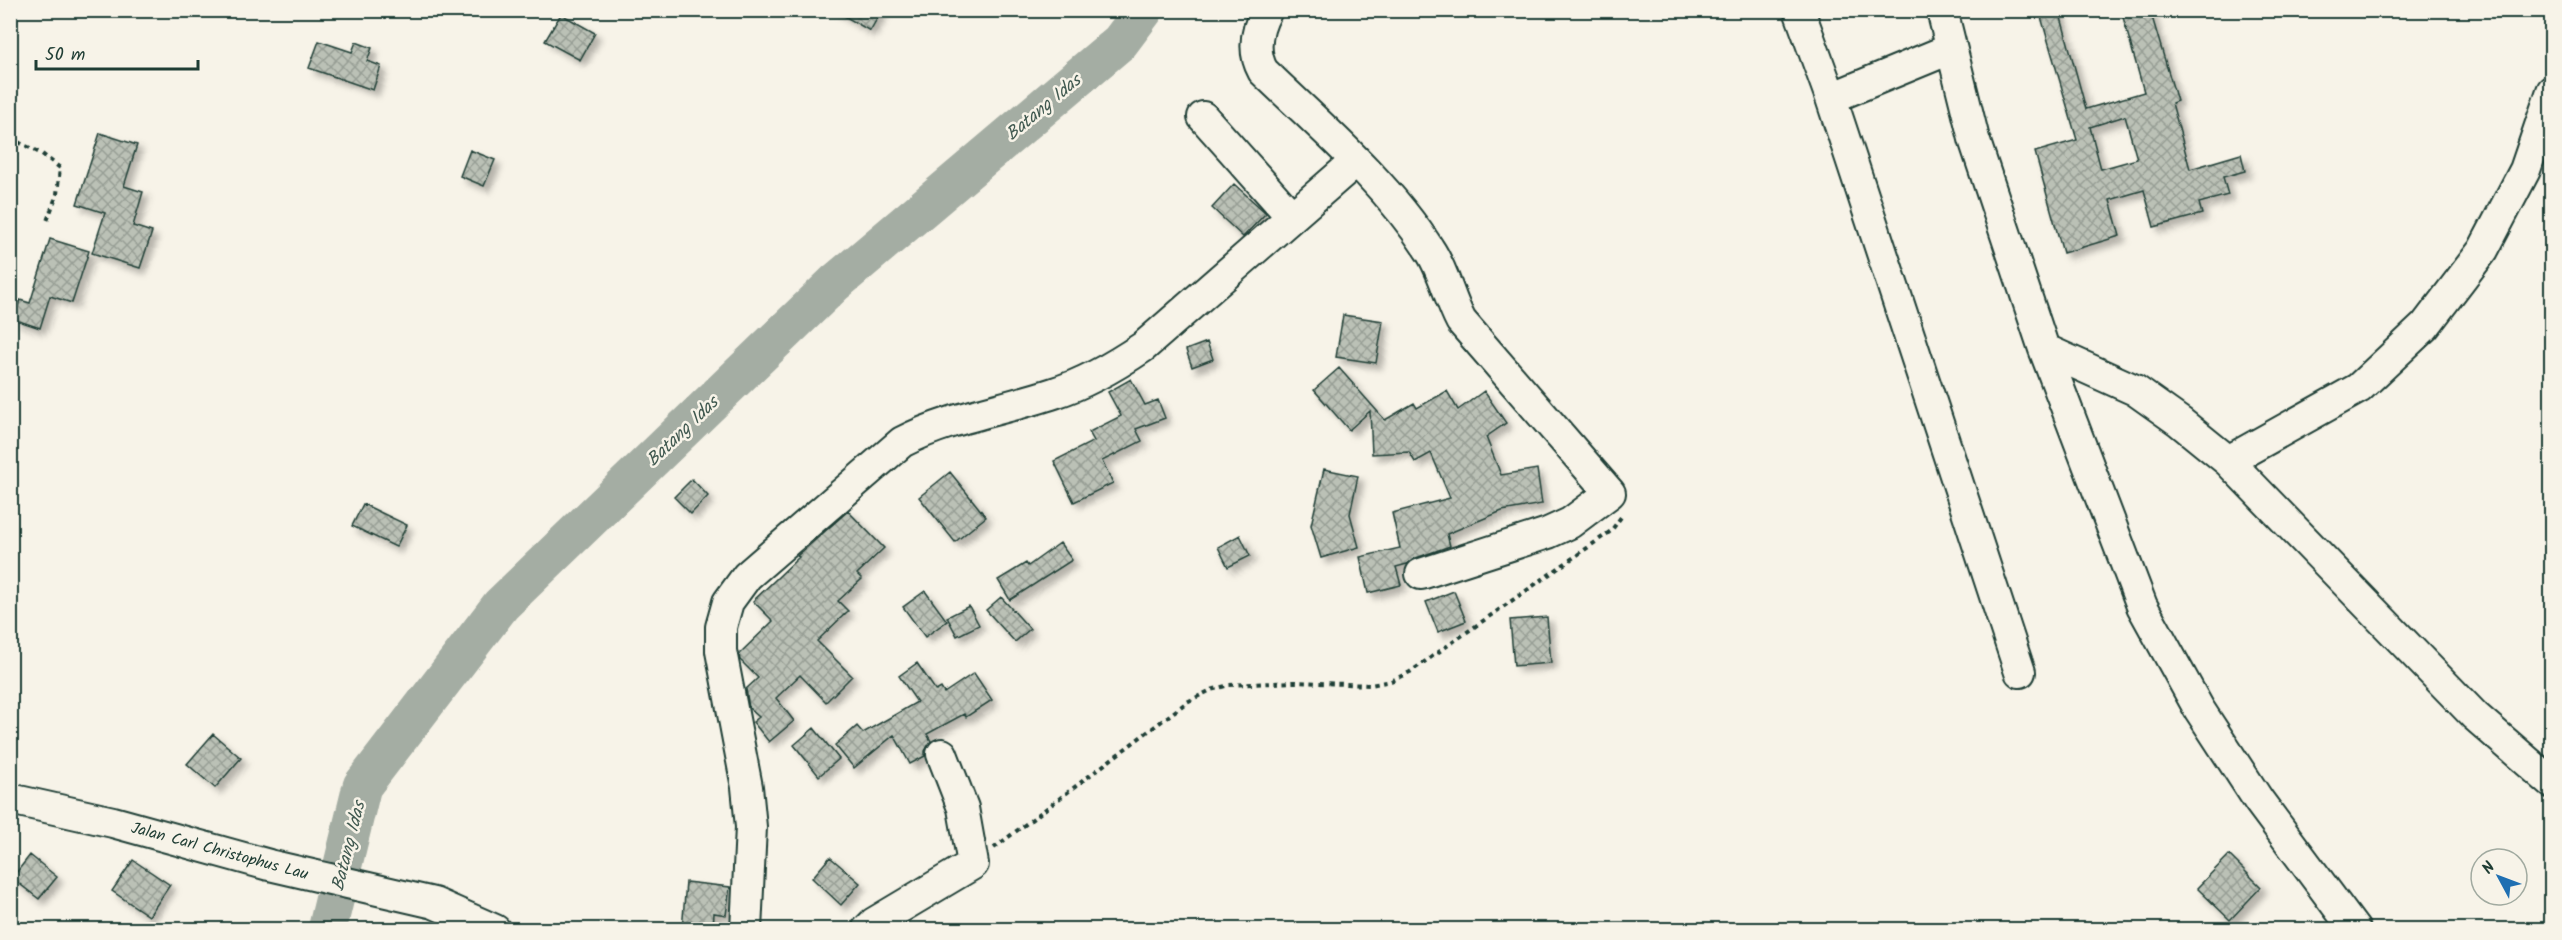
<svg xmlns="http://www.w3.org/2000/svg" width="2562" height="940" font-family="Kalam,sans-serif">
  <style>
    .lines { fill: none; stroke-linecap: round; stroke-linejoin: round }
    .river { stroke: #a4ada3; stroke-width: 39 }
    .building { fill: url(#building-cross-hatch); stroke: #1f3d34; stroke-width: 1.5; fill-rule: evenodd; filter: url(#shadow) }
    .minor-casing { stroke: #1f3d34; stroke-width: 34 }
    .path { stroke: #1f3d34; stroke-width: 4; stroke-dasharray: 4.5 4.5; stroke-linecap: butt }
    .minor { stroke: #f7f3e8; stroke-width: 30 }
    .labels { text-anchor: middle; stroke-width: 5; stroke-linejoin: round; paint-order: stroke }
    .street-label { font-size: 16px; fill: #1f3d34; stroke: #f7f3e8 }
    .water-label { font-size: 18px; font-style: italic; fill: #405950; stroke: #f7f3e8 }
  </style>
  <defs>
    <pattern id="building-cross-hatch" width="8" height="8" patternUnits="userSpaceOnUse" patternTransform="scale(1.5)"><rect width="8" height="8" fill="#bbc1b6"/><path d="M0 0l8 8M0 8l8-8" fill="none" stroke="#979e95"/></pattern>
    <filter id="shadow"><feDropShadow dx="5.5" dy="5.5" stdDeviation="3" flood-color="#0004"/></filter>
  </defs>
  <rect width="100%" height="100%" fill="#f7f3e8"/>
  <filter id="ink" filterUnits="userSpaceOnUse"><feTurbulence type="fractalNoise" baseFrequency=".0167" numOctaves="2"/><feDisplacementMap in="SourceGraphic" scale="12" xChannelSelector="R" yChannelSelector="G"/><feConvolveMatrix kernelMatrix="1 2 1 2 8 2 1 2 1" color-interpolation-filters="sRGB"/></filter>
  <g filter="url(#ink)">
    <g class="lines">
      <path class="river" d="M327 930 362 786 501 605 835 283 1120 42 1144 10"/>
    </g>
    <path class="building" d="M834 10H882L870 31Z
      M2039 10H2059L2086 109 2144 92 2121 10H2150L2177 101 2172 103 2190 169 2241 154 2245 171 2223 177 2228 195 2199 203 2202 214 2154 227 2144 190 2110 200 2120 236 2063 253 2035 152 2077 140ZM2125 116 2137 159 2101 169 2090 127Z
      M561 14 595 33 580 60 545 41Z
      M319 41 352 52 356 42 372 48 367 61 381 66 373 90 309 68Z
      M100 133 137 145 124 186 143 192 133 226 152 232 140 268 92 253 105 213 77 204Z
      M470 150 495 160 484 186 460 176Z
      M1234 184 1266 213 1243 237 1212 208Z
      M50 239 89 251 72 303 50 296 40 328 13 319 20 300 30 303Z
      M1343 315 1383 321 1376 363 1336 357Z
      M1207 342 1213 359 1192 367 1186 350Z
      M1339 368 1385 420 1414 403 1417 408 1447 391 1458 410 1484 391 1506 423 1486 437 1501 475 1537 469 1542 504 1502 511 1447 534 1450 546 1416 558 1407 564 1396 567 1401 585 1368 593 1360 557 1400 548 1392 513 1450 498 1431 453 1415 462 1409 452 1372 454 1370 411 1349 430 1314 390Z
      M1131 379 1145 405 1158 400 1165 418 1136 429 1142 441 1102 461 1113 483 1074 502 1054 461 1094 441 1089 432 1121 416 1108 392Z
      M1324 469 1358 476 1350 514 1359 547 1321 558 1311 525Z
      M950 472 986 517 955 542 919 497Z
      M692 479 708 496 691 514 674 497Z
      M363 504 407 525 396 547 352 526Z
      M848 511 884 548 857 574 862 579 838 601 848 611 817 641 852 676 826 702 800 675 776 698 794 721 769 742 753 722 759 717 749 708 746 689 758 678 740 660 739 654 773 621 753 601 799 557 797 556Z
      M1240 535 1250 556 1228 567 1218 547Z
      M1060 543 1072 560 1010 600 998 580 1026 563 1028 566Z
      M925 591 947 621 925 637 903 607Z
      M1454 591 1466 621 1438 632 1426 602Z
      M1001 597 1030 629 1015 642 986 610Z
      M969 606 979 625 957 636 947 617Z
      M1547 617 1551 663 1514 666 1510 620Z
      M917 663 936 691 941 688 944 693 974 673 992 700 966 717 964 714 927 734 931 741 925 751V756L910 764 894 735 854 768 835 745 857 726 863 733 917 702 899 676Z
      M814 728 839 759 819 776 794 745Z
      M213 734 241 758 215 788 187 764Z
      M30 855 57 877 39 899 12 878Z
      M2229 855 2261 887 2230 920 2197 888Z
      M830 857 860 883 841 905 812 878Z
      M133 860 170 885 149 916 112 891Z
      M686 882 730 887 726 915 714 913 713 930H682Z"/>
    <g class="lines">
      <defs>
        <path id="minor" d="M1267 10C1256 30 1252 51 1263 71 1321 127 1385 181 1429 249 1443 269 1449 298 1461 321L1610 493 1570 523 1548 533 1421 574
          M1799 10 1831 98 1950 49
          M1942 10 1974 139 2044 349 2142 606 2199 709 2259 801 2355 930
          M1831 98 2020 672
          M1203 117 1292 217
          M2044 349 2135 390 2180 422 2228 461 2475 716 2552 783
          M2228 461 2359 388 2425 326 2483 250 2525 170 2552 91
          M10 799 113 822 269 865 434 903 495 930
          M746 930 751 827 747 787 721 651V627L728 602 747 576 902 442C950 417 1003 410 1054 393 1086 383 1115 366 1143 347L1356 161
          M867 930 874 923 973 864 963 808 942 754"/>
      </defs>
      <use href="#minor" class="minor-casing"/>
      <path class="path" d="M10 138 42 154 60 168 57 194 47 221
        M994 848 1187 702 1211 690 1229 685 1295 682 1371 685 1391 681 1410 672 1590 546 1611 531 1621 517"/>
      <use href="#minor" class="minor"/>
    </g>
  </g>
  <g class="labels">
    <g class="street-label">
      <text transform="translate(220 850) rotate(15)" y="6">Jalan Carl Christophus Lau</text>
    </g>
    <g class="water-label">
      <text transform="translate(1043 107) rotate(-40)" y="6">Batang Idas</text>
      <text transform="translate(682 431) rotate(-44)" y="6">Batang Idas</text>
      <text transform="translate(348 846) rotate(-76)" y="6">Batang Idas</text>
    </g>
  </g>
  <rect width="2562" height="940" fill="none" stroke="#f7f3e8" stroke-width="36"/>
  <rect x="18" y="18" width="2526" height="904" fill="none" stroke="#1f3d34" stroke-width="2" filter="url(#ink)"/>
  <g transform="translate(2499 877) rotate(311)"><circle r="28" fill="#f7f3e8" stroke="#a1aaa0" stroke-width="1.5"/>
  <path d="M0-4.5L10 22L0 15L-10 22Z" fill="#1f6fb2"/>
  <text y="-9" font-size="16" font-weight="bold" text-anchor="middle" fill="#1f3d34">N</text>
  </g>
  <path d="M36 60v9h162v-9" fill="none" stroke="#1f3d34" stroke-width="3"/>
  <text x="45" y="60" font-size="18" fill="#1f3d34" stroke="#f7f3e8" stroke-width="4.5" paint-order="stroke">50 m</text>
</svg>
